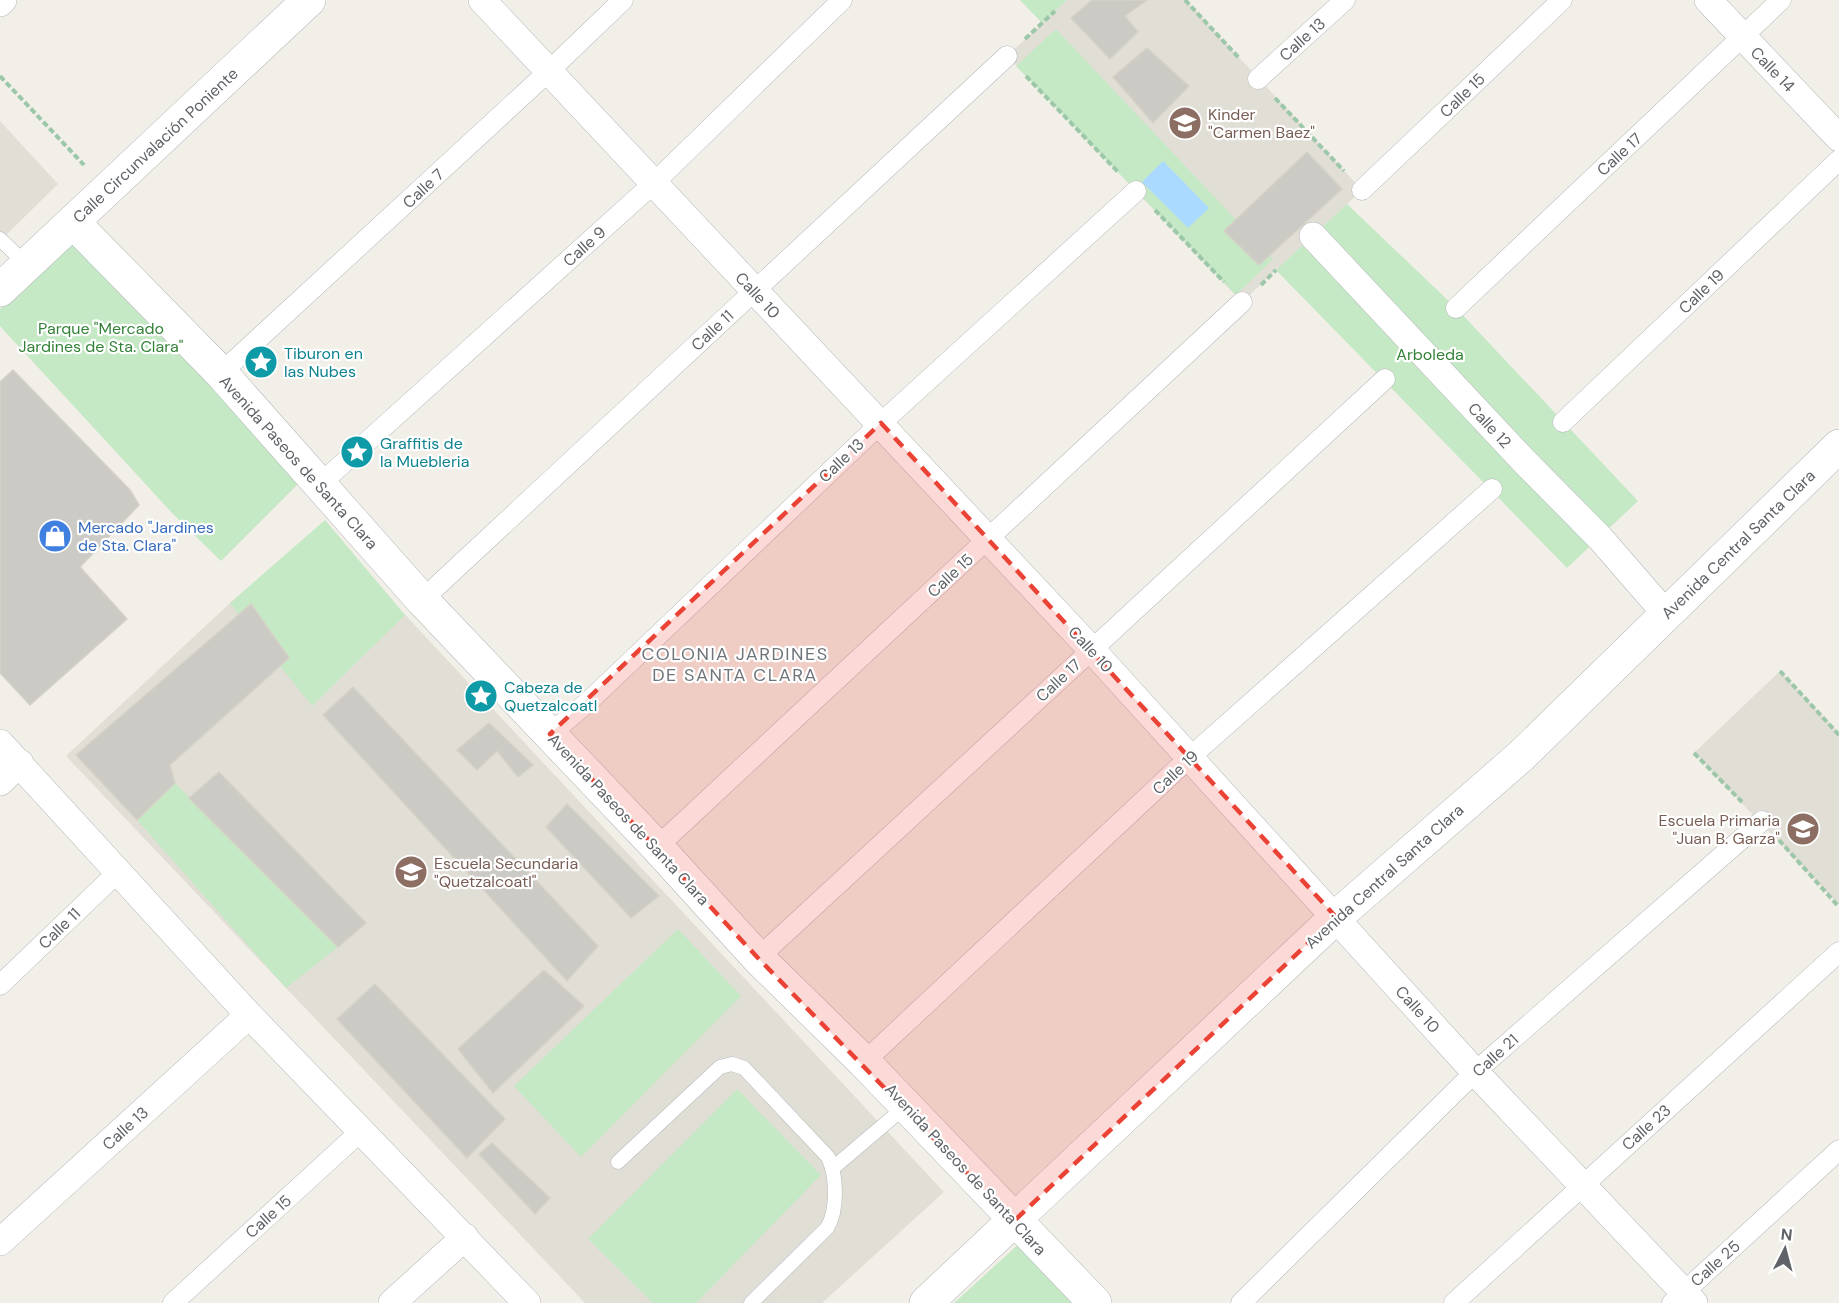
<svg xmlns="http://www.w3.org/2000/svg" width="1839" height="1303" font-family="'DM Sans',sans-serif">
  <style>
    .education { fill: #e1ded6 }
    .green { fill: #c5e8c5 }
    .water { fill: #aadaff }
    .building { fill: #cccac5; stroke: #d6d1c6; stroke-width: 1.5 }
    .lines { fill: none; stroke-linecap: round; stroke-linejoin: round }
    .service-casing { stroke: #b5b8bc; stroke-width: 15 }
    .pedestrian-casing { stroke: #b5b8bc; stroke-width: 21 }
    .minor-casing { stroke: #b5b8bc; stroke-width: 28 }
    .tertiary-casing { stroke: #b5b8bc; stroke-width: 34 }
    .path { stroke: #9cc7a9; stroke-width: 4; stroke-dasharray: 6 3; stroke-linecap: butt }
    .service { stroke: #fff; stroke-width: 14 }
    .pedestrian { stroke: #fff; stroke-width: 20 }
    .minor { stroke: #fff; stroke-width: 27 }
    .tertiary { stroke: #fff; stroke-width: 33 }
    .marked { fill: #ea4335; fill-opacity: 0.2; stroke: #ea4335; stroke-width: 4.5; stroke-dasharray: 12 8; stroke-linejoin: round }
    .labels { text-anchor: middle; stroke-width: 4.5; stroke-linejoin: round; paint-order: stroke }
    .street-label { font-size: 16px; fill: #5f6368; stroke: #fff }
    .education-label { font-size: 16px; fill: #785e54; stroke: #fff; text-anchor: start }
    .park-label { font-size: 16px; fill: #348238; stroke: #fff }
    .culture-label { font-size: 16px; fill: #0d838f; stroke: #fff; text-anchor: start }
    .shop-label { font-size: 16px; fill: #366cbe; stroke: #fff; text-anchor: start }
    .neighbourhood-label { font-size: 18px; letter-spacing: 1.5px; fill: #70757a; stroke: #fff }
  </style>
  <rect width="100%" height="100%" fill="#f1efe8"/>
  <path class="education" d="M1067 0H1186L1362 190 1242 302 1007 56Z
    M0 121 58 184 0 241Z
    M325 529 944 1192 822 1303H585L66 756 230 603Z
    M1780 671 1839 733V905L1694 753Z"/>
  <path class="green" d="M1020 0H1067L1042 23Z
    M1056 29 1273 259 1236 295 1016 66Z
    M1347 204 1456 308 1638 501 1567 568 1276 270Z
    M88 224 314 468 221 561 173 514 0 326V309Z
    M325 520 405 615 312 706 230 603Z
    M175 783 338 947 286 988 137 820Z
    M678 929 741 996 581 1157 514 1086Z
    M737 1089 821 1175 696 1303H653L588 1239Z
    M1020 1243 1076 1303H954Z"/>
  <path class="water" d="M1163 161 1209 208 1188 228 1142 182Z"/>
  <path class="building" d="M1092 0H1147L1125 16 1138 32 1110 59 1071 18Z
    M1147 48 1189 86 1153 123 1113 77Z
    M1307 152 1342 189 1259 265 1224 231Z
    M13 370 130 490 139 505 80 567 127 619 30 705 0 673V382Z
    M251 604 289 658 170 765 175 783 137 820 76 755Z
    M353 687 598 946 567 981 323 715Z
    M489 723 533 765 518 777 497 751 477 770 457 750Z
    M219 772 366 923 338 947 189 798Z
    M567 804 659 896 631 918 546 827Z
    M544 970 584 1006 493 1093 458 1049Z
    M375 984 505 1119 467 1158 337 1019Z
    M492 1143 550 1198 535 1214 479 1154Z"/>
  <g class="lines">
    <defs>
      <path id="service" d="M0 239 27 265
        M618 1162 720 1067 732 1064 744 1068 828 1157C837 1176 838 1210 827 1228L751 1303
        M833 1168 906 1106"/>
      <path id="pedestrian" d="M1258 79 1345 0
        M1362 190 1562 0
        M1456 308 1781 0
        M221 373 549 71 623 0
        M1563 422 1839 160
        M319 485 654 183 842 0
        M422 600 1007 56
        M550 734 588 702 881 423 1136 191
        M657 847 1242 302
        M758 958 1385 379
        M0 985 118 872
        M864 1062 1189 758 1492 489
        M173 1303 362 1130
        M1241 1303 1475 1072 1762 821
        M1454 1303 1839 952
        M1672 1303 1839 1150"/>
      <path id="minor" d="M482 0 1091 649 1475 1072 1694 1303
        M1708 0 1839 138
        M0 3 3 0
        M1313 236 1523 460 1600 538 1666 614
        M0 743 249 1015 527 1303
        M0 782 20 763
        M0 1242 249 1015
        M392 1303 465 1237"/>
      <path id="tertiary" d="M73 222 221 373 422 600 657 847 758 958 864 1062 1095 1303
        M0 290 309 0
        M926 1303 1336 917 1521 756 1839 446"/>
    </defs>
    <use href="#service" class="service-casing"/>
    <use href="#pedestrian" class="pedestrian-casing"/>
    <use href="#minor" class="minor-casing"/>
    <use href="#tertiary" class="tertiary-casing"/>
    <path class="path" d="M1185 0 1240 59
      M1025 39 1055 11
      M0 76 84 165
      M1026 76 1118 172
      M1275 98 1344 171
      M1155 210 1224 282
      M1261 285 1276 270
      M1780 671 1839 735
      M1694 753 1742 802
      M1779 840 1839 907"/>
    <use href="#service" class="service"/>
    <use href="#pedestrian" class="pedestrian"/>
    <use href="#minor" class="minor"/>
    <use href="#tertiary" class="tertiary"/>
  </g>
  <path class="marked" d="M881 423 1336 917 1014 1221 758 958 550 734Z"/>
  <defs>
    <symbol id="school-disc" viewBox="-11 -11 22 22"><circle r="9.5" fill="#8d6e63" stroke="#fff"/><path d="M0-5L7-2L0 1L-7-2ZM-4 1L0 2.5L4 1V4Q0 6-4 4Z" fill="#fff"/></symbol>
    <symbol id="sight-disc" viewBox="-11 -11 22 22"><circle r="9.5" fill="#0f9aa8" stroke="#fff"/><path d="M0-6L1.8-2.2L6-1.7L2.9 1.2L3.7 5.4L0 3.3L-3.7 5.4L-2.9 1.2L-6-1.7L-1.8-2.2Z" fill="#fff"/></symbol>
    <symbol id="shop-disc" viewBox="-11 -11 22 22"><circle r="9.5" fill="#3f7fe0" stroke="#fff"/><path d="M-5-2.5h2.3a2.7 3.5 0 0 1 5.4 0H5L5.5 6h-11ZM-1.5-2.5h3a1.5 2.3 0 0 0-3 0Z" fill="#fff"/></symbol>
  </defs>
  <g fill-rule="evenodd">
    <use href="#school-disc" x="1166" y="104" width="38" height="38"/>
    <use href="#sight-disc" x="242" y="343" width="38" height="38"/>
    <use href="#sight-disc" x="338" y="433" width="38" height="38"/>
    <use href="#shop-disc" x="36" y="517" width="38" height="38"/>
    <use href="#sight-disc" x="462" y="677" width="38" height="38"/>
    <use href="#school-disc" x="1784" y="810" width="38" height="38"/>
    <use href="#school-disc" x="392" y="853" width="38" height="38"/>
  </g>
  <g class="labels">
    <g class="street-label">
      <text transform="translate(1302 39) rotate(-42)" y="6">Calle 13</text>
      <text transform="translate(1773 69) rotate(46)" y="6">Calle 14</text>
      <text transform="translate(1462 95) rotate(-44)" y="6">Calle 15</text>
      <text transform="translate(155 145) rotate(-43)" y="6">Calle Circunvalación Poniente</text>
      <text transform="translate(1619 154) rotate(-43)" y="6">Calle 17</text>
      <text transform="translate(423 188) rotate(-43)" y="6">Calle 7</text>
      <text transform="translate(584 246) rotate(-42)" y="6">Calle 9</text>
      <text transform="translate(1701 291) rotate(-44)" y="6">Calle 19</text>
      <text transform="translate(758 295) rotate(47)" y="6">Calle 10</text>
      <text transform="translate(712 330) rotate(-43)" y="6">Calle 11</text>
      <text transform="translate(1490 425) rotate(47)" y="6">Calle 12</text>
      <text transform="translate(841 460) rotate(-44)" y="6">Calle 13</text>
      <text transform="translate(299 462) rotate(48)" y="6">Avenida Paseos de Santa Clara</text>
      <text transform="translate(1738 544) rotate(-44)" y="6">Avenida Central Santa Clara</text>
      <text transform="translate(950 575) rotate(-43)" y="6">Calle 15</text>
      <text transform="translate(1091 649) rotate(47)" y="6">Calle 10</text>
      <text transform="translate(1058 680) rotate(-43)" y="6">Calle 17</text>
      <text transform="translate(1175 772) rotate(-43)" y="6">Calle 19</text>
      <text transform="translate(629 819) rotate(47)" y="6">Avenida Paseos de Santa Clara</text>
      <text transform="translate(1384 876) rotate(-42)" y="6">Avenida Central Santa Clara</text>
      <text transform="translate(59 928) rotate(-44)" y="6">Calle 11</text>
      <text transform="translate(1418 1009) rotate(48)" y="6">Calle 10</text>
      <text transform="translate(1495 1055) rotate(-42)" y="6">Calle 21</text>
      <text transform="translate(1646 1127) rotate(-42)" y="6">Calle 23</text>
      <text transform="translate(125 1128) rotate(-42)" y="6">Calle 13</text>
      <text transform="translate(966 1169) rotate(47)" y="6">Avenida Paseos de Santa Clara</text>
      <text transform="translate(268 1216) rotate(-42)" y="6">Calle 15</text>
      <text transform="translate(1715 1263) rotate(-42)" y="6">Calle 25</text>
    </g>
    <g class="education-label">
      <text x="1208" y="120">Kinder<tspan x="1208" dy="18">"Carmen Baez"</tspan></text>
      <text x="1780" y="826" text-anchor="end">Escuela Primaria<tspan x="1780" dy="18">"Juan B. Garza"</tspan></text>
      <text x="434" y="869">Escuela Secundaria<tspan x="434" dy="18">"Quetzalcoatl"</tspan></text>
    </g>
    <g class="park-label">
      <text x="101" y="334">Parque "Mercado<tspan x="101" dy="18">Jardines de Sta. Clara"</tspan></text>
      <text x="1430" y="360">Arboleda</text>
    </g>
    <g class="culture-label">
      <text x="284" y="359">Tiburon en<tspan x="284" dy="18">las Nubes</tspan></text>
      <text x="380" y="449">Graffitis de<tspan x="380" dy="18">la Muebleria</tspan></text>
      <text x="504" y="693">Cabeza de<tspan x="504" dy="18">Quetzalcoatl</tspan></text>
    </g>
    <g class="shop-label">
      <text x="78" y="533">Mercado "Jardines<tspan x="78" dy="18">de Sta. Clara"</tspan></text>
    </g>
    <g class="neighbourhood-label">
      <text x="735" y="660">COLONIA JARDINES<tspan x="735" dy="21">DE SANTA CLARA</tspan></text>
    </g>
  </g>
  <g transform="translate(1785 1249) rotate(6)" stroke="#ffffff" stroke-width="4.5" paint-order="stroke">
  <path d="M0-4.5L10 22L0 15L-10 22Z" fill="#5f6368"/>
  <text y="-9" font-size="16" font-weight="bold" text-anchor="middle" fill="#5f6368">N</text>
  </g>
</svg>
